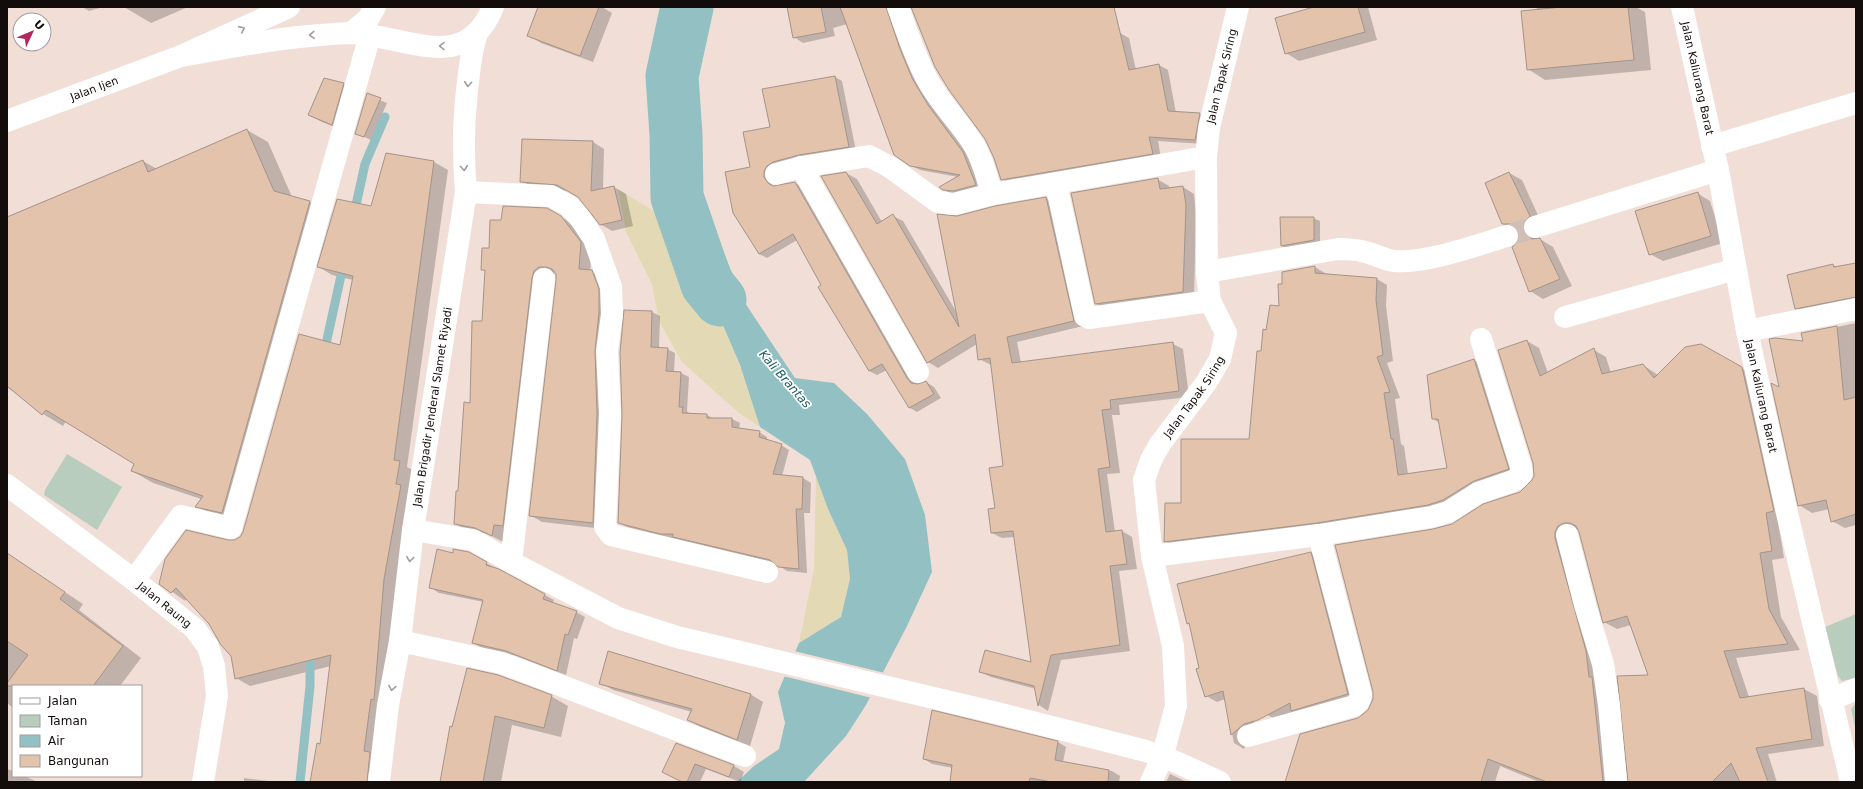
<svg xmlns="http://www.w3.org/2000/svg" width="1863" height="789" font-family="'DejaVu Sans',sans-serif">
  <style>
    .green { fill: #b8cdbe }
    .sand { fill: #e3d9b4 }
    .water { fill: #93c0c3 }
    .pier { fill: #f1ded6 }
    .shadow { fill: #0003 }
    .lines { fill: none; stroke-linecap: round; stroke-linejoin: round }
    .stream { stroke: #93c0c3; stroke-width: 9 }
    .river { stroke: #93c0c3; stroke-width: 53 }
    .building { fill: #e3c3ab; stroke: #a39489 }
    .minor-tunnel { stroke: #d0beb7; stroke-width: 22; stroke-dasharray: 22 11; stroke-linecap: butt }
    .minor { stroke: #fff; stroke-width: 22 }
    .primary { stroke: #fff; stroke-width: 22 }
    .oneway { stroke: #a09e9d }
    .labels { text-anchor: middle; stroke-width: 3.5; stroke-linejoin: round; paint-order: stroke }
    .street-label { font-size: 11px; fill: #120c0a; stroke: #fff }
    .water-label { font-size: 12px; font-style: italic; fill: #205e63; stroke: #fff }
  </style>
  <rect width="100%" height="100%" fill="#f1ded6"/>
  <path class="green" d="M67 454 122 487 97 530 44 495 45 490Z
    M1856 614V678L1842 681 1838 676 1825 627Z
    M1856 703V732L1851 709Z"/>
  <path class="sand" d="M618 189 657 213 679 238 691 281 722 323 741 369 760 427 739 413 682 362 659 321 652 284 626 232Z
    M816 475 828 509 847 550 850 579 841 617 799 643 814 569Z"/>
  <path class="water" d="M708 230 715 231 743 300 795 378 834 383 867 414 905 459 925 515 932 572 907 626 866 705 846 736 804 782H737L754 766 779 749 785 723 778 692 799 643 841 617 850 579 847 550 828 509 810 460 760 427 740 365 722 323 691 281 679 238Z"/>
  <path class="pier" d="M794 651 885 673 872 698 783 676Z"/>
  <path class="shadow" d="M82 7H103L89 11Z
    M124 7H188L151 23Z
    M539 7H602L612 13 593 62 541 43 528 35Z
    M788 7H896L972 158 985 190 953 195 943 189 958 177 920 170 910 165 847 24 833 28 835 36 803 43 794 37Z
    M912 7H1065L1120 33 1129 38 1136 70 1159 65 1168 70 1176 113 1199 114 1208 119 1204 144 1158 141 1161 158 1011 184 1002 179 995 158 986 138Z
    M1317 7H1368L1377 40 1299 61 1286 53Z
    M1537 7H1636L1645 12 1651 70 1545 80 1528 69Z
    M835 77 842 81 856 151 771 183 774 187 795 183 803 187 915 384 916 385 926 382 934 387 941 398 917 412 910 408 887 370 877 375 869 371 797 240 767 258 759 254 751 168 771 128Z
    M343 84 356 91 345 131 322 122 309 115Z
    M367 95 387 103 371 140 356 133Z
    M247 130 268 142 292 197 310 202 331 214 243 524 217 518 197 506 201 499 153 483 132 471 135 463 66 421 63 426 43 414 7 387V218L143 161 157 169Z
    M593 142 604 149 603 190 614 187 626 194 633 226 612 231 600 224 579 197 569 191 533 188 522 181Z
    M434 162 448 170 407 467 413 470 376 774 333 766 331 666 250 686 236 678 232 656 210 624 187 598 185 601 160 583 228 541H234L240 538 341 346 353 280 332 275 319 267 372 207Z
    M846 173 857 179 882 222 893 216 903 221 957 313V217L1046 198 1056 204 1083 326 1017 342 1021 363 1173 344 1183 349 1189 397 1119 405 1120 415H1112L1120 473 1107 474 1115 532 1122 531 1132 537 1137 569 1119 571 1130 651 1061 660 1048 711 1039 705 1036 689 991 677 980 672 1032 663 1015 537 1002 538 992 533 1004 467 991 365 979 359 977 344 938 368 928 362Z
    M1509 173 1522 180 1542 224 1536 231V240L1540 239 1553 247 1572 286 1543 299 1530 291 1520 231H1516L1503 224Z
    M1157 179 1169 186V189L1183 187 1194 194 1196 212 1194 298 1107 310 1096 304 1072 194Z
    M1697 193 1710 201 1723 243 1663 261 1650 254Z
    M547 209 573 224 592 249 590 271 603 278 604 529 542 522 530 515 557 280 556 273 551 274 503 542 488 534 467 530 455 524 483 322 486 272 482 269 502 221Z
    M1313 218 1320 221V244L1288 249 1282 246Z
    M1856 264V306L1809 315 1796 308 1833 265 1837 267Z
    M1315 267 1325 273V275L1377 279 1387 285 1386 306 1393 361 1387 363 1400 398 1395 399 1401 444 1404 446 1408 474 1448 469 1440 423 1433 419 1474 360 1484 366 1517 476 1439 510 1176 547 1165 541 1182 504 1250 440 1262 352 1267 331 1280 308 1283 285Z
    M652 312 660 316 659 348 667 349 675 353 674 372 681 373 689 377 687 411 690 414 707 415 714 419H732L740 423 739 429 759 432 767 437V441L781 445 789 450 782 476 803 478 811 483 810 513H804L807 573 787 571 775 563 627 527 619 523Z
    M1856 323V525L1845 528 1832 521 1829 509 1812 513 1799 505 1780 389 1804 342 1802 334Z
    M1527 341 1539 348 1548 373 1594 350 1606 357 1611 373 1643 365 1658 375 1701 345 1754 375 1784 558 1772 560 1781 617 1800 650 1736 658 1749 697 1804 689 1817 696 1824 746 1768 754 1777 782H1629L1649 676 1631 625 1617 629 1604 622 1579 529H1577L1570 533 1598 659 1615 782H1539L1500 766 1495 782H1286L1369 710 1433 530 1452 525 1520 492 1533 481 1535 476Z
    M468 553 554 600 552 604 576 612 585 617 577 639 574 638 566 675 516 656 482 648 473 643 484 602 439 593 431 588 454 554Z
    M1310 553 1321 559 1358 700 1278 721 1268 715 1274 669 1244 749 1234 743 1225 699 1217 702 1206 696 1190 624 1188 623Z
    M7 554 83 604 79 610 141 658 120 686H13V708L7 703Z
    M600 683 750 694 763 702 750 746 701 727 688 720 692 712 613 690Z
    M551 696 568 706 561 737 512 725 501 782H441L453 728Z
    M1058 742 1066 747 1063 762 1112 771 1120 776 1119 782H951L953 768 932 764 924 759Z
    M676 744 734 766 744 772 740 782 706 769 700 782H682L663 772Z
    M7 769 13 771V776H24L38 782H7Z
    M1170 774 1187 782H1166Z
    M244 778 277 782H244Z"/>
  <g class="lines">
    <path class="stream" d="M354 214 365 164 385 117
      M324 353 344 262
      M300 782 310 686V649"/>
    <path class="river" d="M687 7 672 76 676 135 677 197 707 284 720 300"/>
  </g>
  <path class="building" d="M538 7H599L580 56 527 36Z
    M787 7H821L826 32 793 38Z
    M840 7H886L900 49 912 78 928 105 963 152 976 185 953 191 943 190 939 187 960 175 910 166 894 155Z
    M911 7H1114L1129 70 1159 64 1168 111 1200 113 1195 140 1149 137 1153 154 1001 180 994 158 985 139 949 90 935 67Z
    M1314 7H1358L1365 32 1285 54 1275 18Z
    M1562 7H1628L1634 60 1527 70 1521 11Z
    M835 76 849 147 799 155 773 162 767 166 764 171V177L768 183 773 186 795 182 907 378 911 383 918 384 926 381 934 394 909 408 882 364 869 371 818 287 821 285 793 234 759 254 733 213 725 172 750 167 743 132 770 127 762 89Z
    M324 78 344 83 332 125 308 115Z
    M367 93 381 98 364 137 355 134Z
    M247 129 274 191 310 201 222 513 195 507 203 496 131 471 134 464 46 410 42 415 7 386V217L143 160 148 172Z
    M522 139 593 141 591 191 614 186 622 220 600 225 578 197 557 185 520 182Z
    M386 153 434 161 394 460 400 461 396 484 401 485 384 579 374 700 371 699 364 751 370 752 367 782H310L317 743 320 744 331 655 235 679 231 656 221 645 209 624 176 588 171 593 159 584 165 559 186 530 228 540H234L240 537 243 532 299 334 340 345 353 276 317 267 337 199 371 206Z
    M846 172 877 224 893 214 959 327 937 214 957 216 995 206 1046 197 1074 321 1007 337 1012 363 1173 342 1179 391 1110 400 1111 409 1102 410 1110 467 1098 469 1106 532 1122 530 1127 564 1110 566 1120 645 1051 655 1038 706 1034 686 979 672 985 650 1031 662 1013 531 991 533 988 509 995 508 989 468 1003 466 990 358 978 360 975 334 927 363 821 176Z
    M1509 172 1530 216 1523 224V231L1526 236 1532 239 1540 238 1560 279 1529 292 1512 247 1516 244 1519 239V232L1515 227 1510 224H1502L1485 183Z
    M1158 178 1160 189 1183 186 1186 205 1183 292 1095 304 1071 193Z
    M1698 192 1711 236 1649 255 1635 211Z
    M503 206 547 208 561 216 581 242 579 269 592 270 599 289V313L595 351 597 414 593 523 529 516 556 280V274L552 269 546 267H539L534 271 532 278 503 526 494 525 492 536 475 528 454 524 456 491H458L464 402 470 403 472 321H482L485 270H481L482 248H489L490 220H501Z
    M1280 217H1314V240L1281 246Z
    M1856 263V297L1795 309 1787 275 1833 264 1834 267Z
    M1315 266V273L1377 278 1376 300 1383 355 1377 357 1390 392 1384 393 1391 439H1393L1398 475 1447 468 1438 419H1432L1427 375 1474 359 1509 469 1474 481 1443 500 1428 505 1317 523 1164 542 1165 503H1181V439H1249L1257 351H1261L1263 329 1266 330 1270 305 1279 306 1278 284H1282V272Z
    M624 310 652 311 651 347 668 348 666 371 681 372 679 407H683L682 413 707 414V418H732V427L760 431 759 437 782 444 773 474 803 477 802 509H796L799 569 778 567 770 560 673 537V534H660L618 523 622 415 620 352Z
    M1837 326 1844 400 1856 397V514L1831 522 1826 500 1798 506 1771 383 1779 387 1769 339 1775 338 1803 341 1801 333Z
    M1527 340 1540 376 1594 348 1602 374 1643 364 1654 378 1685 347 1701 344 1742 367 1774 511 1766 513 1772 551 1760 553 1769 609 1788 644 1724 651 1740 698 1804 688 1812 739 1756 748 1768 782H1740L1731 763 1712 782H1628L1617 676 1648 675 1627 616 1603 623 1579 532 1576 526 1570 523H1564L1558 526 1555 532V538L1586 651 1589 677H1592L1603 782H1547L1488 759 1481 782H1285L1300 734 1358 718 1368 710 1373 699V692L1335 545 1433 529 1452 524 1483 504 1520 492 1532 480 1534 476 1533 463 1498 350Z
    M437 549 453 553V549L469 552 487 562 486 565 499 569 545 594 543 599 577 611 568 635 565 634 557 671 506 651 472 643 483 600 429 588Z
    M1311 552 1348 694 1291 711 1290 703 1258 720 1244 724 1231 735 1223 691 1205 697 1196 669 1199 668 1189 623 1187 624 1177 584Z
    M7 553 65 592 60 599 123 646 93 686H7V683L28 655 7 641Z
    M608 651 751 694 737 740 687 720 692 709 599 684Z
    M467 668 498 675 552 695 544 728 495 716 483 782H440L450 726 452 727Z
    M932 710 1058 741 1055 760 1109 770 1108 782H1052L1030 778 1029 782H950L952 765 923 759Z
    M676 743 734 765 729 777 695 764 687 782H682L662 772Z"/>
  <g class="lines">
    <path class="minor-tunnel" d="M1507 236 1535 227"/>
    <g class="minor">
      <path d="M898 7C907 32 915 58 928 81 941 104 960 123 974 145 983 160 987 178 992 194"/>
      <path id="s1" d="M1682 7 1718 170 1747 331 1786 509 1851 782"/>
      <path d="M1712 146 1856 103"/>
      <path d="M801 167 918 372"/>
      <path d="M776 174 801 167 869 156 890 167 938 202 954 204 992 194 1206 157"/>
      <path d="M1056 184 1085 316 1089 318 1210 301"/>
      <path d="M466 192 551 196 569 206 580 218 594 239 611 287 612 314 607 351 610 414 605 527 611 535 767 572"/>
      <path d="M1535 227 1718 170"/>
      <path d="M1207 272 1338 249C1347 249 1356 249 1365 252 1375 254 1384 260 1394 261 1425 264 1477 245 1507 236"/>
      <path d="M1565 317 1736 269"/>
      <path d="M1747 331 1856 309"/>
      <path id="s2" d="M7 485 134 580 195 629 208 647 214 666 217 696 203 782"/>
      <path d="M413 530 473 540 511 562 618 618 677 637 997 713 1146 751 1176 762 1220 782"/>
      <path d="M1567 535 1585 605 1603 664 1609 705 1616 782"/>
      <path d="M1152 556 1319 535 1431 517 1448 512 1478 493 1513 481 1519 477 1522 473 1521 467 1481 339"/>
      <path d="M511 562 544 279"/>
      <path d="M134 580 181 516 231 528 370 35"/>
      <path d="M400 641 502 663 745 756"/>
      <path d="M1830 700 1856 689"/>
      <path d="M1248 736 1354 706 1359 701 1361 695 1319 535"/>
      <path id="s3" d="M1151 782 1162 758 1176 706 1173 646 1152 556 1144 480 1151 460 1160 444 1206 383 1220 359 1226 333 1210 301 1207 272 1206 157 1209 128 1238 7"/>
    </g>
    <g class="primary">
      <path d="M351 33 368 19 375 7"/>
      <path d="M181 56C228 48 274 38 321 35 331 34 342 33 352 33 380 34 424 51 451 46 472 42 485 27 493 7"/>
      <path id="s4" d="M7 121 181 56 289 7"/>
      <path id="s5" d="M379 782 388 705 400 641 413 530 466 192C463 157 463 125 467 90 470 68 470 54 477 33"/>
    </g>
  </g>
  <defs><path id="oneway-chevron" d="M-2-3.5L2.5 0L-2 3.5" fill="none" stroke-width="1.6" stroke-linecap="round" stroke-linejoin="round"/></defs>
  <g class="oneway">
    <use href="#oneway-chevron" transform="translate(242 29) rotate(-24)"/>
    <use href="#oneway-chevron" transform="translate(312 35) rotate(177)"/>
    <use href="#oneway-chevron" transform="translate(442 46) rotate(-179)"/>
    <use href="#oneway-chevron" transform="translate(468 84) rotate(95)"/>
    <use href="#oneway-chevron" transform="translate(464 168) rotate(85)"/>
    <use href="#oneway-chevron" transform="translate(410 559) rotate(97)"/>
    <use href="#oneway-chevron" transform="translate(392 688) rotate(100)"/>
  </g>
  <g class="labels">
    <g class="street-label">
      <text dy="4" stroke="none"><textPath href="#s3" startOffset="742">Jalan Tapak Siring</textPath></text>
      <text dy="4" stroke="none"><textPath href="#s1" startOffset="73">Jalan Kaliurang Barat</textPath></text>
      <text dy="4" stroke="none"><textPath href="#s4" startOffset="93">Jalan Ijen</textPath></text>
      <text dy="4" stroke="none"><textPath href="#s3" startOffset="407">Jalan Tapak Siring</textPath></text>
      <text dy="4" stroke="none"><textPath href="#s1" startOffset="397">Jalan Kaliurang Barat</textPath></text>
      <text dy="4" stroke="none"><textPath href="#s5" startOffset="379">Jalan Brigadir Jenderal Slamet Riyadi</textPath></text>
      <text dy="4" stroke="none"><textPath href="#s2" startOffset="198">Jalan Raung</textPath></text>
    </g>
    <g class="water-label">
      <text transform="translate(785 379) rotate(49)" y="4">Kali Brantas</text>
    </g>
  </g>
  <rect width="1863" height="789" fill="none" stroke="#120c0a" stroke-width="16"/>
  <rect x="12" y="685" width="130" height="92" fill="#ffffff" stroke="#a09e9d"/>
  <rect x="20" y="698" width="20" height="6" fill="#ffffff" stroke="#a09e9d"/>
  <text x="48" y="705" font-size="12" fill="#120c0a">Jalan</text>
  <rect x="20" y="715" width="20" height="12" fill="#b8cdbe" stroke="#a09e9d"/>
  <text x="48" y="725" font-size="12" fill="#120c0a">Taman</text>
  <rect x="20" y="735" width="20" height="12" fill="#93c0c3" stroke="#a09e9d"/>
  <text x="48" y="745" font-size="12" fill="#120c0a">Air</text>
  <rect x="20" y="755" width="20" height="12" fill="#e3c3ab" stroke="#a09e9d"/>
  <text x="48" y="765" font-size="12" fill="#120c0a">Bangunan</text>
  <g transform="translate(32 32) rotate(46)"><circle r="19" fill="#ffffff" stroke="#a09e9d"/>
  <path d="M0-3L7 15L0 10L-7 15Z" fill="#b4275d"/>
  <text y="-6" font-size="11" font-weight="bold" text-anchor="middle" fill="#120c0a">U</text>
  </g>
</svg>
